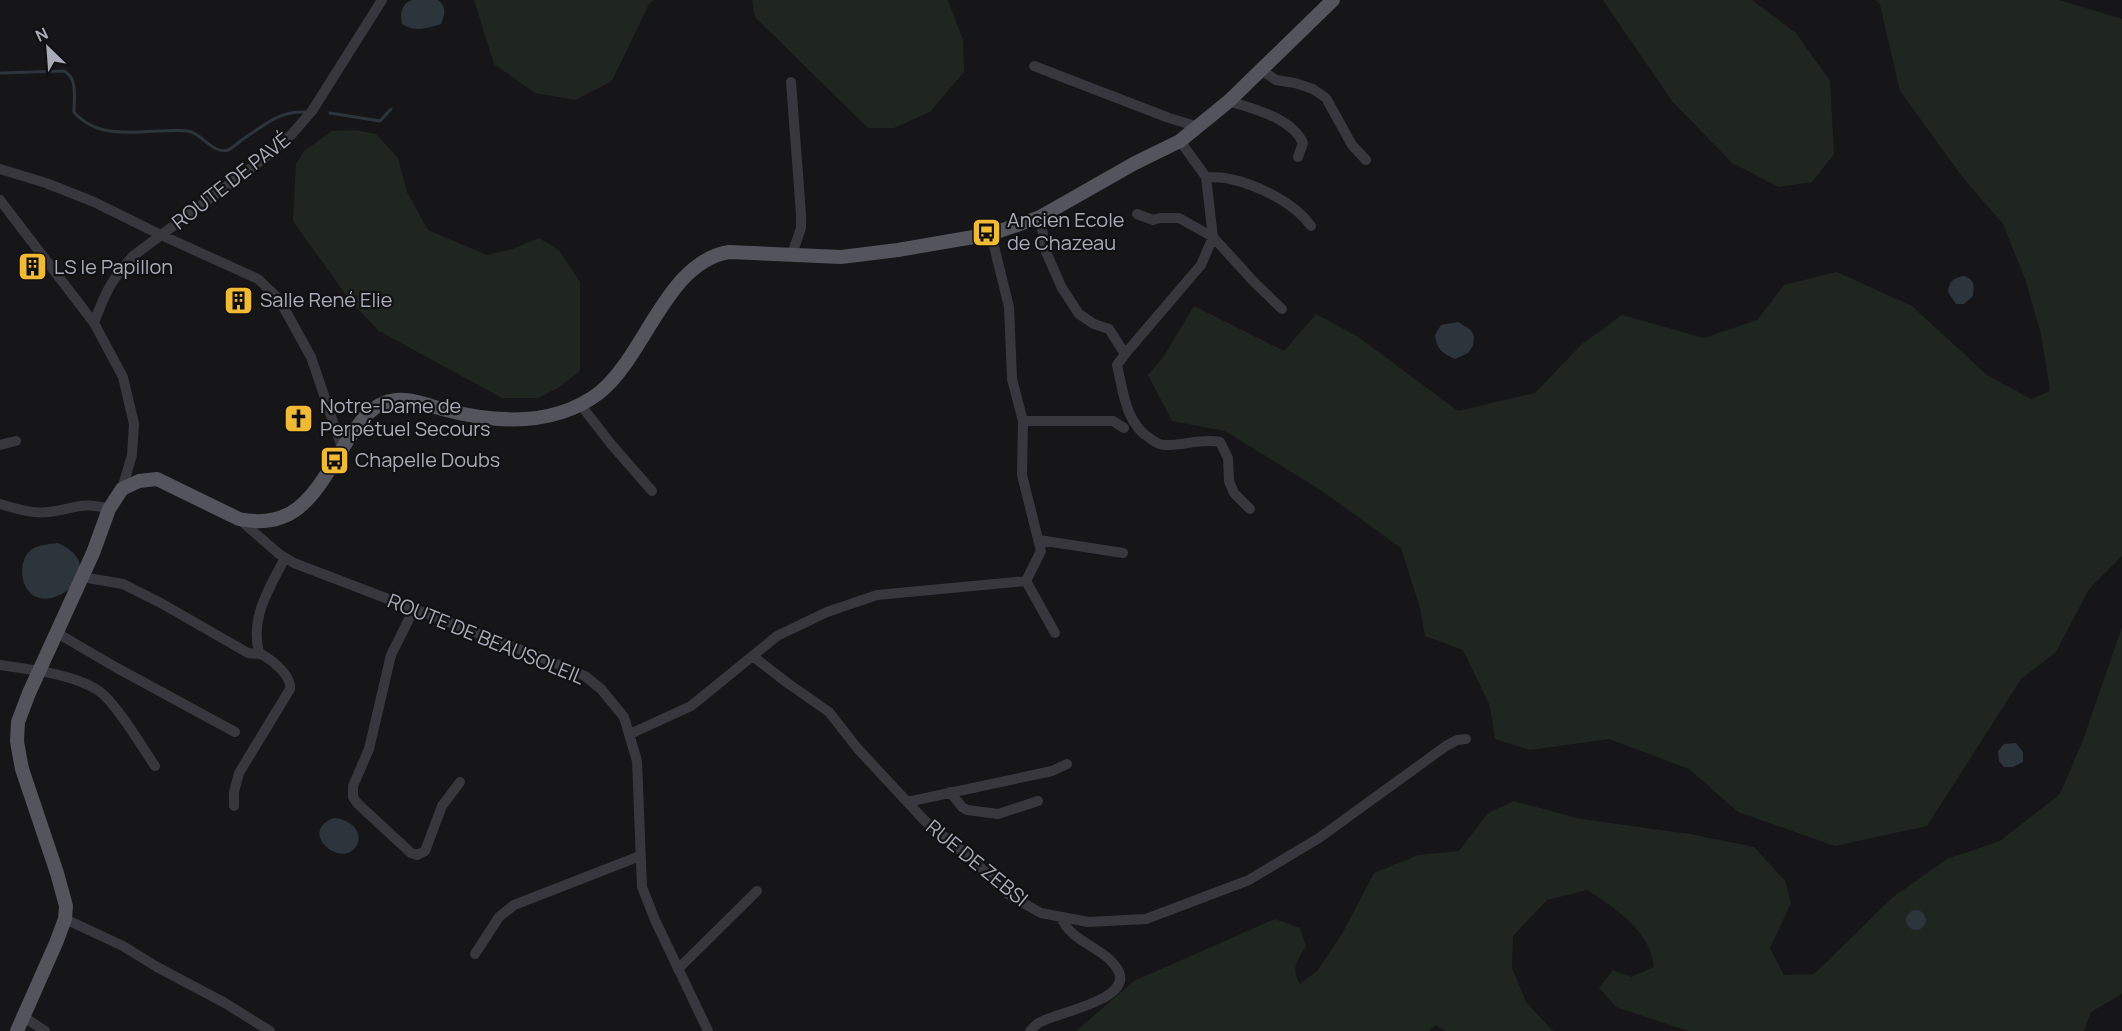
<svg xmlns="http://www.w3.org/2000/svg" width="2122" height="1031" font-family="Manrope,sans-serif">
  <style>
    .green { fill: #1e261f }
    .water { fill: #2c343c }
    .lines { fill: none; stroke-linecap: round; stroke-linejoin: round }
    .stream { stroke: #2c343c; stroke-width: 3 }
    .minor { stroke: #37373d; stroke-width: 10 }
    .major { stroke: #53545c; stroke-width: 14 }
    .labels { text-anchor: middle; stroke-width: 4.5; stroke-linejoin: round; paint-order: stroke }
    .street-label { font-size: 20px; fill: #a8acb8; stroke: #111113 }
    .poi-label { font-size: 20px; fill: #a8acb8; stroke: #111113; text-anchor: start }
  </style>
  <rect width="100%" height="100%" fill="#161618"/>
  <path class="green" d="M474 0H654L649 4 612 81 575 100 535 93 494 64Z
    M752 0H948L963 40 964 72 930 112 894 128H868L755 17Z
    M1603 0H1752L1796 33 1830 81 1834 154 1812 182 1779 187 1732 163 1672 101Z
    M1876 0H2059L2122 19V556L2089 589 2056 652 2021 679 1927 826 1835 846 1738 812 1689 769 1609 739 1530 750 1495 739 1490 706 1463 650 1425 636 1420 608 1401 548 1322 491 1225 431 1172 421 1148 375 1164 356 1194 306 1284 351 1316 314 1357 336 1458 411 1535 393 1582 344 1622 315 1704 338 1757 320 1784 285 1837 272 1912 306 1987 375 2031 399 2050 391 2041 334 2025 279 2003 224 1964 179 1900 91 1880 5Z
    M355 130 376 134 398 158 407 192 428 230 487 255 512 249 539 238 559 250 580 282V371L558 388 538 398H502L379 331 351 302 293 221 296 164 304 151 332 131Z
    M2122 627V994L2091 1012 2084 1031H1688L1616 1007 1599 988 1613 970 1631 977 1654 967C1651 931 1615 908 1587 890L1547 900 1513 936 1512 968 1526 1002 1553 1031H1446L1435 1025 1429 1031H1076L1134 981 1275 919 1300 928 1306 946C1298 959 1290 970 1300 984L1317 971 1342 934 1374 873 1418 855 1459 851 1488 813 1514 801 1581 819 1690 834 1754 847 1785 881 1791 903 1770 948 1784 975 1814 974 1893 897 1947 859 2000 841 2060 794 2083 740Z"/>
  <path class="water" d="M412 0H438C447 8 445 13 441 24 427 28 416 33 402 24 400 14 401 4 412 0Z
    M1964 276C1975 280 1974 285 1973 296L1964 304H1956L1948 292C1949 281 1953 278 1964 276Z
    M1458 322 1471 330 1474 336 1473 346 1468 353 1455 359C1442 353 1437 350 1435 335L1441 325Z
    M58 543C115 568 47 620 27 589 20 579 20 558 31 550 37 545 50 544 58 543Z
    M2016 743 2023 752V762L2013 767H2004L1999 761 1998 751 2004 744Z
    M333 818C348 818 367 832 355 848 340 867 298 833 333 818Z
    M1906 920a10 10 0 1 1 20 0a10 10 0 1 1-20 0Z"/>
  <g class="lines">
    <path class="stream" d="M0 73 64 71C78 78 74 98 74 112 102 145 151 127 188 131 202 133 213 155 228 150 233 148 239 142 243 139 265 125 278 111 305 112
      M330 113 380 121 391 109"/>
    <path class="minor" d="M1034 66 1169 118 1199 127
      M1261 70 1276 80 1295 83 1313 89 1326 98 1352 145 1366 160
      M791 82 801 214V228L792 254
      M1229 101C1253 109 1291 117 1303 143L1298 157
      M1180 141 1206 177 1213 237 1201 265 1125 354 1117 365C1123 391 1126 425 1151 439 1155 442 1159 445 1164 445 1183 446 1201 438 1220 442L1228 458 1229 481 1234 493 1250 509
      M0 169 46 183 94 202 161 235 258 279 279 299 311 357 342 448
      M1206 177C1214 177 1223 177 1230 179 1258 185 1295 203 1311 226
      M0 200 94 323 123 377 134 424 132 455 122 489
      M1137 214 1153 220 1160 218H1179L1213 237 1254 282 1282 309
      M1040 217 1046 252 1062 288 1079 314 1094 324 1109 329 1125 354
      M991 234 1009 307 1012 379 1023 421 1022 475 1041 551 1026 581
      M94 323C105 293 111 280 133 256L263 159 292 134 312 111 382 0
      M580 404 611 444 652 491
      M1023 421H1113L1124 428
      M0 445 16 441
      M0 504C15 508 31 514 48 512 75 509 81 501 109 509
      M239 519 279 554 294 563 550 661 585 676 601 689 624 717 637 761 642 887 655 920 708 1031
      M1039 540 1123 553
      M82 577 123 584 159 602 248 653C253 654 258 653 263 655 273 661 292 676 290 689L239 773 234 792V806
      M414 609 391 655 369 749 353 786V797L357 803 411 853 417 855 425 851 442 806 460 782
      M57 633 117 668 235 732
      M259 653C250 618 269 588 285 558
      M754 657 786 682 829 712 858 749 925 821 972 859 1009 895 1041 913 1088 922 1146 919 1249 880 1319 838 1446 746 1457 740 1466 739
      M0 665C28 669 75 674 99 691 116 703 142 747 155 766
      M630 734 691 706 777 636 827 612 877 595 1026 581 1055 633
      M950 792 962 807 967 810 998 814 1038 801
      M907 802 1052 771 1067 764
      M65 919 123 946 157 967 225 1003 270 1031
      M475 954 499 917 514 905 640 856
      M678 969 757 891
      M24 1017 45 1031
      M1030 1031C1031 1030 1036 1025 1037 1024 1051 1013 1135 1001 1118 970 1105 947 1071 943 1061 917"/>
    <path class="major" d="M17 1031 56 943 65 919 66 906 57 873 22 769 19 753 17 741 18 722 29 693 93 553 109 509 122 489 139 481 157 479 239 519C305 533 321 478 352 434 361 421 369 409 384 403 404 395 423 404 442 409 494 423 554 427 599 393 645 357 666 262 729 252L841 257 898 250 991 234 1040 217 1135 163 1180 141 1229 101 1333 0"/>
  </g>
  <defs>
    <symbol id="bus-square" viewBox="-11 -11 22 22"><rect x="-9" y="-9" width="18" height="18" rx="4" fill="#f1ba34" stroke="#111113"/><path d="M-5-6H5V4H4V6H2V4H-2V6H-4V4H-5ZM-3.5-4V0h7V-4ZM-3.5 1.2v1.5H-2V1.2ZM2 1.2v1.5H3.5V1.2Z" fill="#111"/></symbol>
    <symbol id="building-square" viewBox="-11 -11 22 22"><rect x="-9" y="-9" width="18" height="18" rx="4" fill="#f1ba34" stroke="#111113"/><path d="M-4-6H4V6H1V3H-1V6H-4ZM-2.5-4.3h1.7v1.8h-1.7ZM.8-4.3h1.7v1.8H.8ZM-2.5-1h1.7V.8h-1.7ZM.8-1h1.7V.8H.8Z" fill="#111"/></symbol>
    <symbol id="church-square" viewBox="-11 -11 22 22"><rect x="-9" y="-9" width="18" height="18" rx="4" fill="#f1ba34" stroke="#111113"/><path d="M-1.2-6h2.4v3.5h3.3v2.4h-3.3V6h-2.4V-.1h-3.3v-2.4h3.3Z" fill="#111"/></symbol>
  </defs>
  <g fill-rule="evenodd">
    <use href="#bus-square" x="970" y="216" width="33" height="33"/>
    <use href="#building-square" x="16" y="250" width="33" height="33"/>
    <use href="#building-square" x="222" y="284" width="33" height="33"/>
    <use href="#church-square" x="282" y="402" width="33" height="33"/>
    <use href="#bus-square" x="318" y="444" width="33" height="33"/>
  </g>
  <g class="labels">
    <g class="street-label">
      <text transform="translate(231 181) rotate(-38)" y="7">ROUTE DE PAVÉ</text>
      <text transform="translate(486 639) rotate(22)" y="7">ROUTE DE BEAUSOLEIL</text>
      <text transform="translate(977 863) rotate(39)" y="7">RUE DE ZEBSI</text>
    </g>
    <g class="poi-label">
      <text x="1007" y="227">Ancien Ecole<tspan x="1007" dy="23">de Chazeau</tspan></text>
      <text x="54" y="274">LS le Papillon</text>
      <text x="260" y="307">Salle René Elie</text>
      <text x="320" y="413">Notre-Dame de<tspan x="320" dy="23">Perpétuel Secours</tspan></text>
      <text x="355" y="467">Chapelle Doubs</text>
    </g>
  </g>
  <g transform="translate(48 48) rotate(335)" stroke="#111113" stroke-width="4.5" paint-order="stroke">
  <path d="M0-4.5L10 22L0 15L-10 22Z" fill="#a8acb8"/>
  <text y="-9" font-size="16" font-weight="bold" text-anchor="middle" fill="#a8acb8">N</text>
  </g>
</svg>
